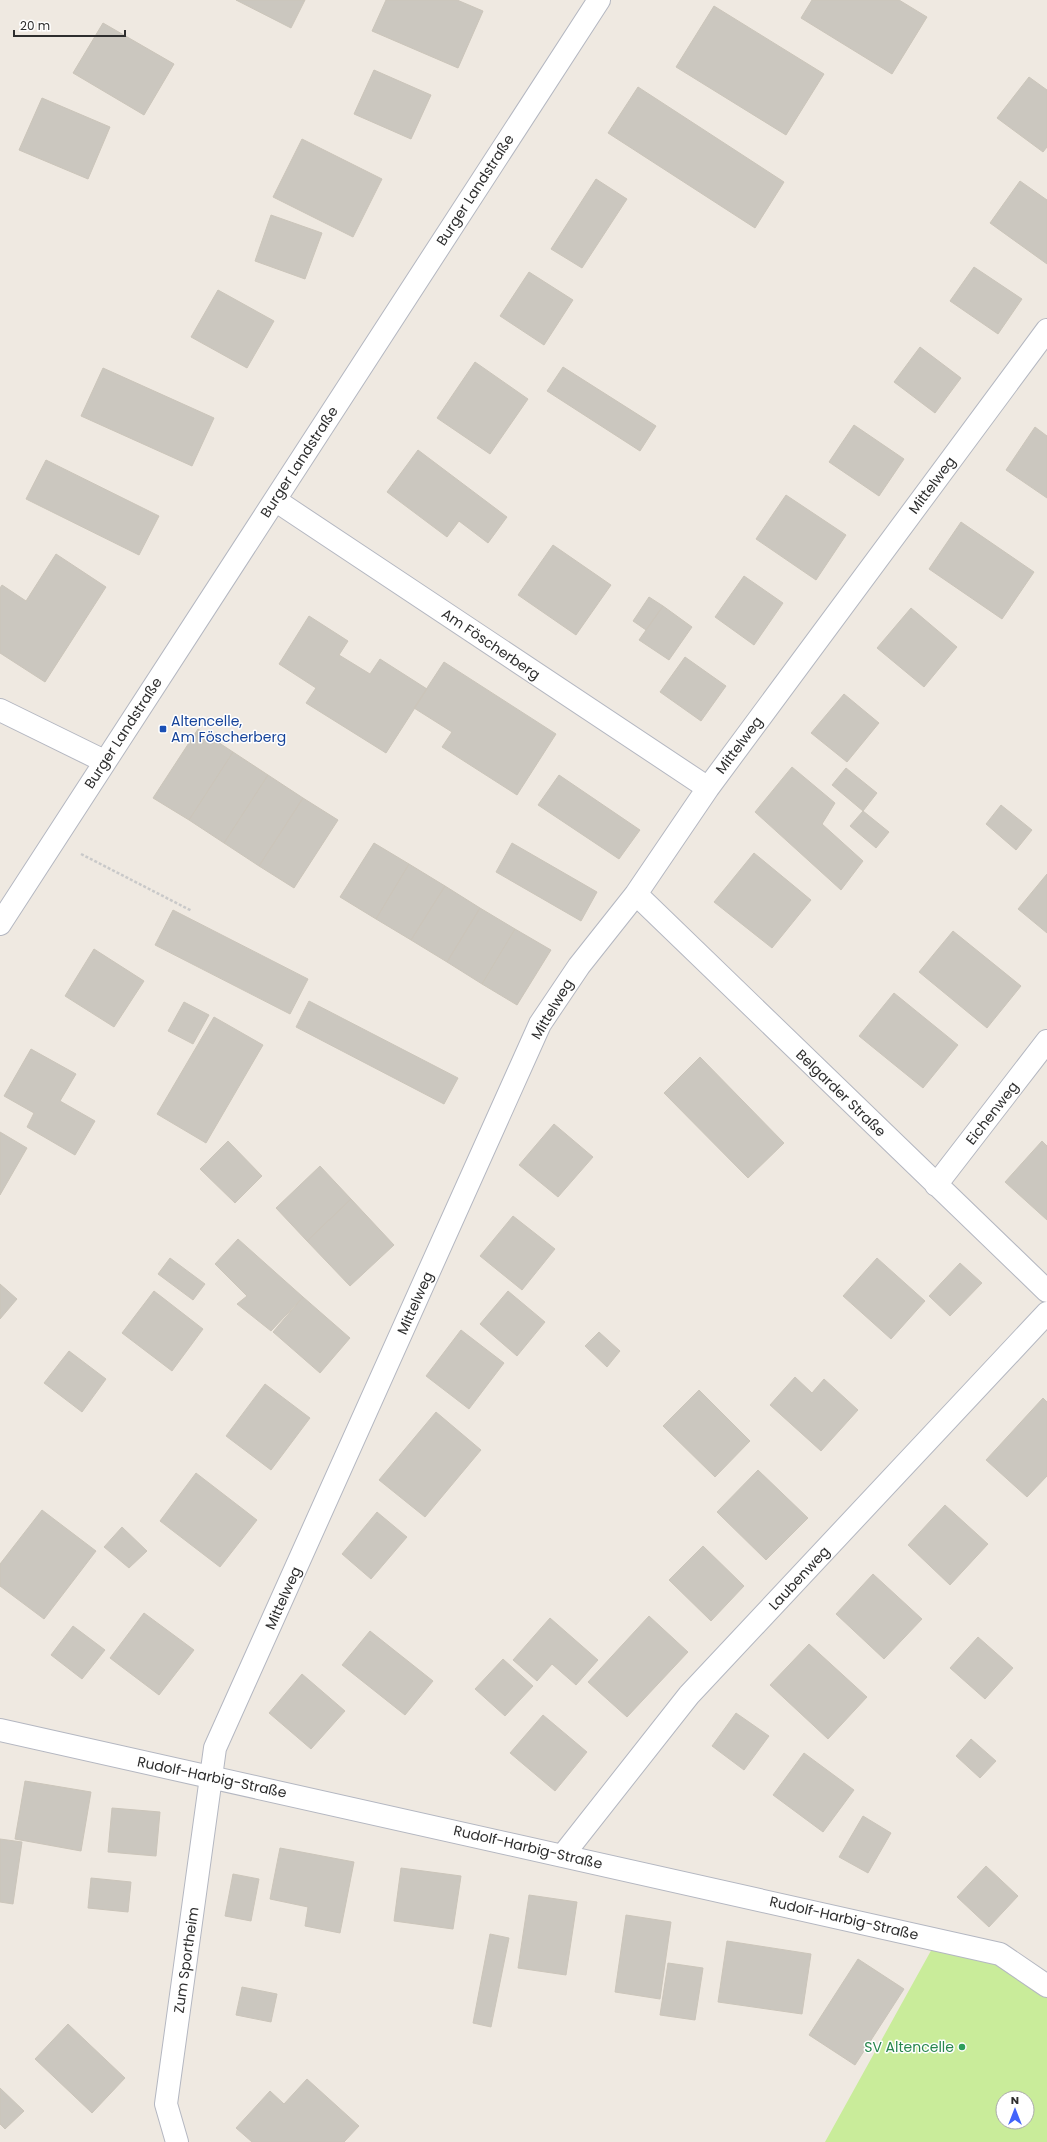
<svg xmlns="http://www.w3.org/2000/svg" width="1047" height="2142" font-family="Poppins,sans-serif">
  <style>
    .pitch { fill: #c9ec9a; fill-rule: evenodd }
    .building { fill: #cbc7bf; stroke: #cbc5ba }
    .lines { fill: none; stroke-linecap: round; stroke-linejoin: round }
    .minor-casing { stroke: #b4b7c1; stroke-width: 24 }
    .path { stroke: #c9c9c9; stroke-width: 2.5; stroke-dasharray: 3 2; stroke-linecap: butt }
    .minor { stroke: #fff; stroke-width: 22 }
    .transit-dot { fill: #1a4fb4; stroke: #fff; stroke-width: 1.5 }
    .leisure-dot { fill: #2e9e5b; stroke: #fff; stroke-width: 1.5 }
    .labels { text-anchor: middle; stroke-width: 3; stroke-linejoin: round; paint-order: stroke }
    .street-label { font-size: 14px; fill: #2e2e2e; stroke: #fff }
    .transit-label { font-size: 14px; fill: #164399; stroke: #fff; text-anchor: start }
    .leisure-label { font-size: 14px; fill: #27864d; stroke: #fff; text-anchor: end }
  </style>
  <rect width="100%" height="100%" fill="#efe9e1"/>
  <path class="pitch" d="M933 1947 998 1960 1047 1996V2142H825ZM1003 2098H1027V2122H1003Z"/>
  <path class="building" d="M236 0H305L291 28Z
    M386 0H457L483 11 458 68 372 31Z
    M812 0H899L927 17 892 74 801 18Z
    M714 6 824 74 786 135 676 67Z
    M103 23 174 64 144 115 73 73Z
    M374 70 431 95 411 139 354 114Z
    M1029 77 1047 90V147L1043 152 997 118Z
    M638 87 784 182 755 228 608 133Z
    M42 98 110 127 88 179 19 150Z
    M302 139 382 179 353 237 273 197Z
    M596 179 627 199 582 268 551 249Z
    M1020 181 1047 200V264L990 223Z
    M271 215 322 233 305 279 255 261Z
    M974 267 1022 299 998 334 950 301Z
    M529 272 573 300 544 345 500 316Z
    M218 290 274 321 247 368 191 337Z
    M920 347 961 378 935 413 894 382Z
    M475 362 528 399 490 454 437 418Z
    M563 367 656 426 640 451 547 391Z
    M103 368 214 418 192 466 81 416Z
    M854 425 904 459 879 496 829 462Z
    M1035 427 1047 436V498L1006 470Z
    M418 450 507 517 488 543 459 521 447 537 387 492Z
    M46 460 159 516 139 555 26 499Z
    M786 495 846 535 816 580 756 539Z
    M961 522 1034 572 1002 619 929 569Z
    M553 545 611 585 576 635 518 595Z
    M56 554 106 587 45 682 0 653V588L2 585 26 601Z
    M744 576 783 603 754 645 715 617Z
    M649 597 663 606 646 630 633 621Z
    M663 606 692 627 669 660 639 640Z
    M911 608 957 647 924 687 877 648Z
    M309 616 348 641 339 655 370 674 380 659 427 689 386 753 306 703 316 688 279 664Z
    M685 657 726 686 701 721 660 692Z
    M444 662 556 734 517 795 442 747 452 732 414 708Z
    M844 694 879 723 847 762 811 733Z
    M198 729 233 752 189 820 153 798Z
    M233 752 268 775 224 843 189 820Z
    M792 767 835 803 822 824 863 861 841 890 755 812Z
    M846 768 877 793 863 811 832 785Z
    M268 775 303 798 259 866 224 843Z
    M559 775 640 830 619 859 538 805Z
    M303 798 338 820 294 888 259 866Z
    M1001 805 1032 830 1016 850 986 824Z
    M863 811 889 832 876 848 850 826Z
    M374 843 409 864 376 919 340 897Z
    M512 843 597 892 581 921 496 872Z
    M754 853 811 900 772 948 714 902Z
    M409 864 445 886 411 940 376 919Z
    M1047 874V933L1018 909Z
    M445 886 480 908 447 962 411 940Z
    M480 908 515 929 482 984 447 962Z
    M173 910 308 979 290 1014 155 945Z
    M515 929 551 950 517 1005 482 984Z
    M953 931 1021 986 987 1028 919 972Z
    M94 949 144 981 114 1027 65 996Z
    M894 993 958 1045 923 1088 859 1036Z
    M309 1001 458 1078 444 1104 296 1027Z
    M184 1002 209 1015 193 1044 168 1031Z
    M214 1017 263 1045 206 1143 157 1114Z
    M31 1049 76 1074 60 1101 95 1121 75 1155 27 1127 34 1113 4 1096Z
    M700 1057 784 1143 748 1178 664 1093Z
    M554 1124 593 1157 558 1197 519 1165Z
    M0 1132 27 1148 0 1195Z
    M228 1141 262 1176 235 1203 200 1169Z
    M1042 1141 1047 1146V1220L1005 1182Z
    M320 1166 351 1199 307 1241 276 1208Z
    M351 1199 394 1245 350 1286 307 1241Z
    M513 1216 555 1249 522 1290 480 1256Z
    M238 1239 303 1297 271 1331 237 1304 247 1296 215 1264Z
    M170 1258 205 1284 193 1300 158 1274Z
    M877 1258 925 1301 891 1339 843 1296Z
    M960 1263 982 1283 950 1316 929 1296Z
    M0 1284 17 1299 0 1319Z
    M154 1291 203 1329 172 1371 122 1333Z
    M508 1291 545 1322 517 1356 480 1324Z
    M303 1297 350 1338 320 1373 273 1332Z
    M461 1330 504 1363 469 1409 426 1376Z
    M599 1332 620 1351 607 1367 585 1346Z
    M69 1351 106 1379 82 1412 44 1383Z
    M795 1377 812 1393 824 1379 858 1410 821 1451 770 1405Z
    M265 1384 310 1418 271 1470 226 1436Z
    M699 1390 750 1441 715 1477 663 1426Z
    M1043 1398 1047 1402V1476L1027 1497 986 1460Z
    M436 1412 481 1450 425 1517 379 1480Z
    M758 1470 808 1518 766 1560 717 1512Z
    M196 1473 257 1520 220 1567 160 1521Z
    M945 1505 988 1544 950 1585 908 1545Z
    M42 1510 96 1551 44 1619 0 1586V1564Z
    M377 1512 407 1537 371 1579 342 1554Z
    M122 1527 147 1551 129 1568 104 1547Z
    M703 1546 744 1586 711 1621 669 1580Z
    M873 1574 922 1619 884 1659 836 1614Z
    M144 1613 194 1650 159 1695 110 1658Z
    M649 1616 688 1652 627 1717 588 1682Z
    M550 1618 598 1660 576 1685 552 1664 537 1681 513 1660Z
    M73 1626 105 1650 82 1679 51 1655Z
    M370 1631 433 1681 405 1715 342 1665Z
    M978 1637 1013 1668 985 1699 950 1668Z
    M809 1644 867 1697 828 1739 770 1685Z
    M503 1659 533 1686 505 1716 475 1689Z
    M302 1674 345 1711 311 1749 269 1713Z
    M736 1713 769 1736 744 1770 712 1746Z
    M543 1715 587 1752 555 1791 510 1753Z
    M971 1739 996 1761 980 1778 956 1756Z
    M804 1753 854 1790 823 1832 773 1795Z
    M25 1781 91 1792 81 1851 15 1839Z
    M112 1808 160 1812 156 1856 108 1852Z
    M863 1816 891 1833 868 1873 839 1857Z
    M0 1839 22 1842 13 1904 0 1902Z
    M280 1848 354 1862 340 1933 305 1926 308 1907 270 1899Z
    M986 1866 1018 1896 989 1927 957 1897Z
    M401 1868 461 1876 453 1929 394 1921Z
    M233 1874 259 1879 251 1921 225 1916Z
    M91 1878 131 1882 128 1912 88 1908Z
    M529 1895 577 1902 566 1975 518 1968Z
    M626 1915 671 1922 660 1999 615 1992Z
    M490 1934 509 1938 491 2027 473 2023Z
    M727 1941 811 1954 802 2014 718 2002Z
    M858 1959 904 1989 855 2065 809 2035Z
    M668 1963 703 1968 695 2020 660 2015Z
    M242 1987 277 1994 271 2022 236 2015Z
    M68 2024 125 2078 92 2113 35 2059Z
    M307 2079 359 2126 344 2142H252L236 2128 270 2091 284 2104Z
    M0 2088 24 2111 5 2129 0 2124Z"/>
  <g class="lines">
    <defs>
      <path id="minor" d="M275 500 708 788
        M0 710 104 761
        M636 894 1047 1291
        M0 924 599 0
        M936 1185 1047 1041
        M0 1730 1000 1954 1047 1986
        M563 1855 689 1695 1047 1313
        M177 2142 166 2104 215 1748 540 1024 579 966 636 894 708 788 1047 330"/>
    </defs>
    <use href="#minor" class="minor-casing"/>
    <path class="path" d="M81 854 192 911"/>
    <use href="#minor" class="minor"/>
  </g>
  <rect class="transit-dot" x="159" y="725" width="8" height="8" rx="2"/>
  <circle class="leisure-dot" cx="962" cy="2047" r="4"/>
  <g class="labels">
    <g class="street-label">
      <text transform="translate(475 190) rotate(-57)" y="5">Burger Landstraße</text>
      <text transform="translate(299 462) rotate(-57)" y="5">Burger Landstraße</text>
      <text transform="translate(932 485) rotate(-53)" y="5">Mittelweg</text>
      <text transform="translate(491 644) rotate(34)" y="5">Am Föscherberg</text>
      <text transform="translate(123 733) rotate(-57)" y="5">Burger Landstraße</text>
      <text transform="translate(739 745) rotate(-53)" y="5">Mittelweg</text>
      <text transform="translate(552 1009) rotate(-59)" y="5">Mittelweg</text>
      <text transform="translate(841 1093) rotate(44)" y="5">Belgarder Straße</text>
      <text transform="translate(992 1113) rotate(-52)" y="5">Eichenweg</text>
      <text transform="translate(415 1303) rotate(-66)" y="5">Mittelweg</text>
      <text transform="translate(799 1578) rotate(-47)" y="5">Laubenweg</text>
      <text transform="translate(283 1598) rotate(-66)" y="5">Mittelweg</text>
      <text transform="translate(212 1777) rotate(12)" y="5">Rudolf-Harbig-Straße</text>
      <text transform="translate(528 1847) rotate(13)" y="5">Rudolf-Harbig-Straße</text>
      <text transform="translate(844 1918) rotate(13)" y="5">Rudolf-Harbig-Straße</text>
      <text transform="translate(186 1960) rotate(-82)" y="5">Zum Sportheim</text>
    </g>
    <g class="transit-label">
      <text x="171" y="726">Altencelle,<tspan x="171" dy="16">Am Föscherberg</tspan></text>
    </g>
    <g class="leisure-label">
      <text x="954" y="2052">SV Altencelle</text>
    </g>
  </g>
  <g transform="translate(1015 2110)"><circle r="19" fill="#ffffff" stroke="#ababab"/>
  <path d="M0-3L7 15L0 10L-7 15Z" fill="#4264fb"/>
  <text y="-6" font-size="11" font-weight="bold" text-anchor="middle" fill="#2e2e2e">N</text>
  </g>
  <path d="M14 30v6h111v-6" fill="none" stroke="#2e2e2e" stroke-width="2"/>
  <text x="20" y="30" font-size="12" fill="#2e2e2e" stroke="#ffffff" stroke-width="3" paint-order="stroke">20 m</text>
</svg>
